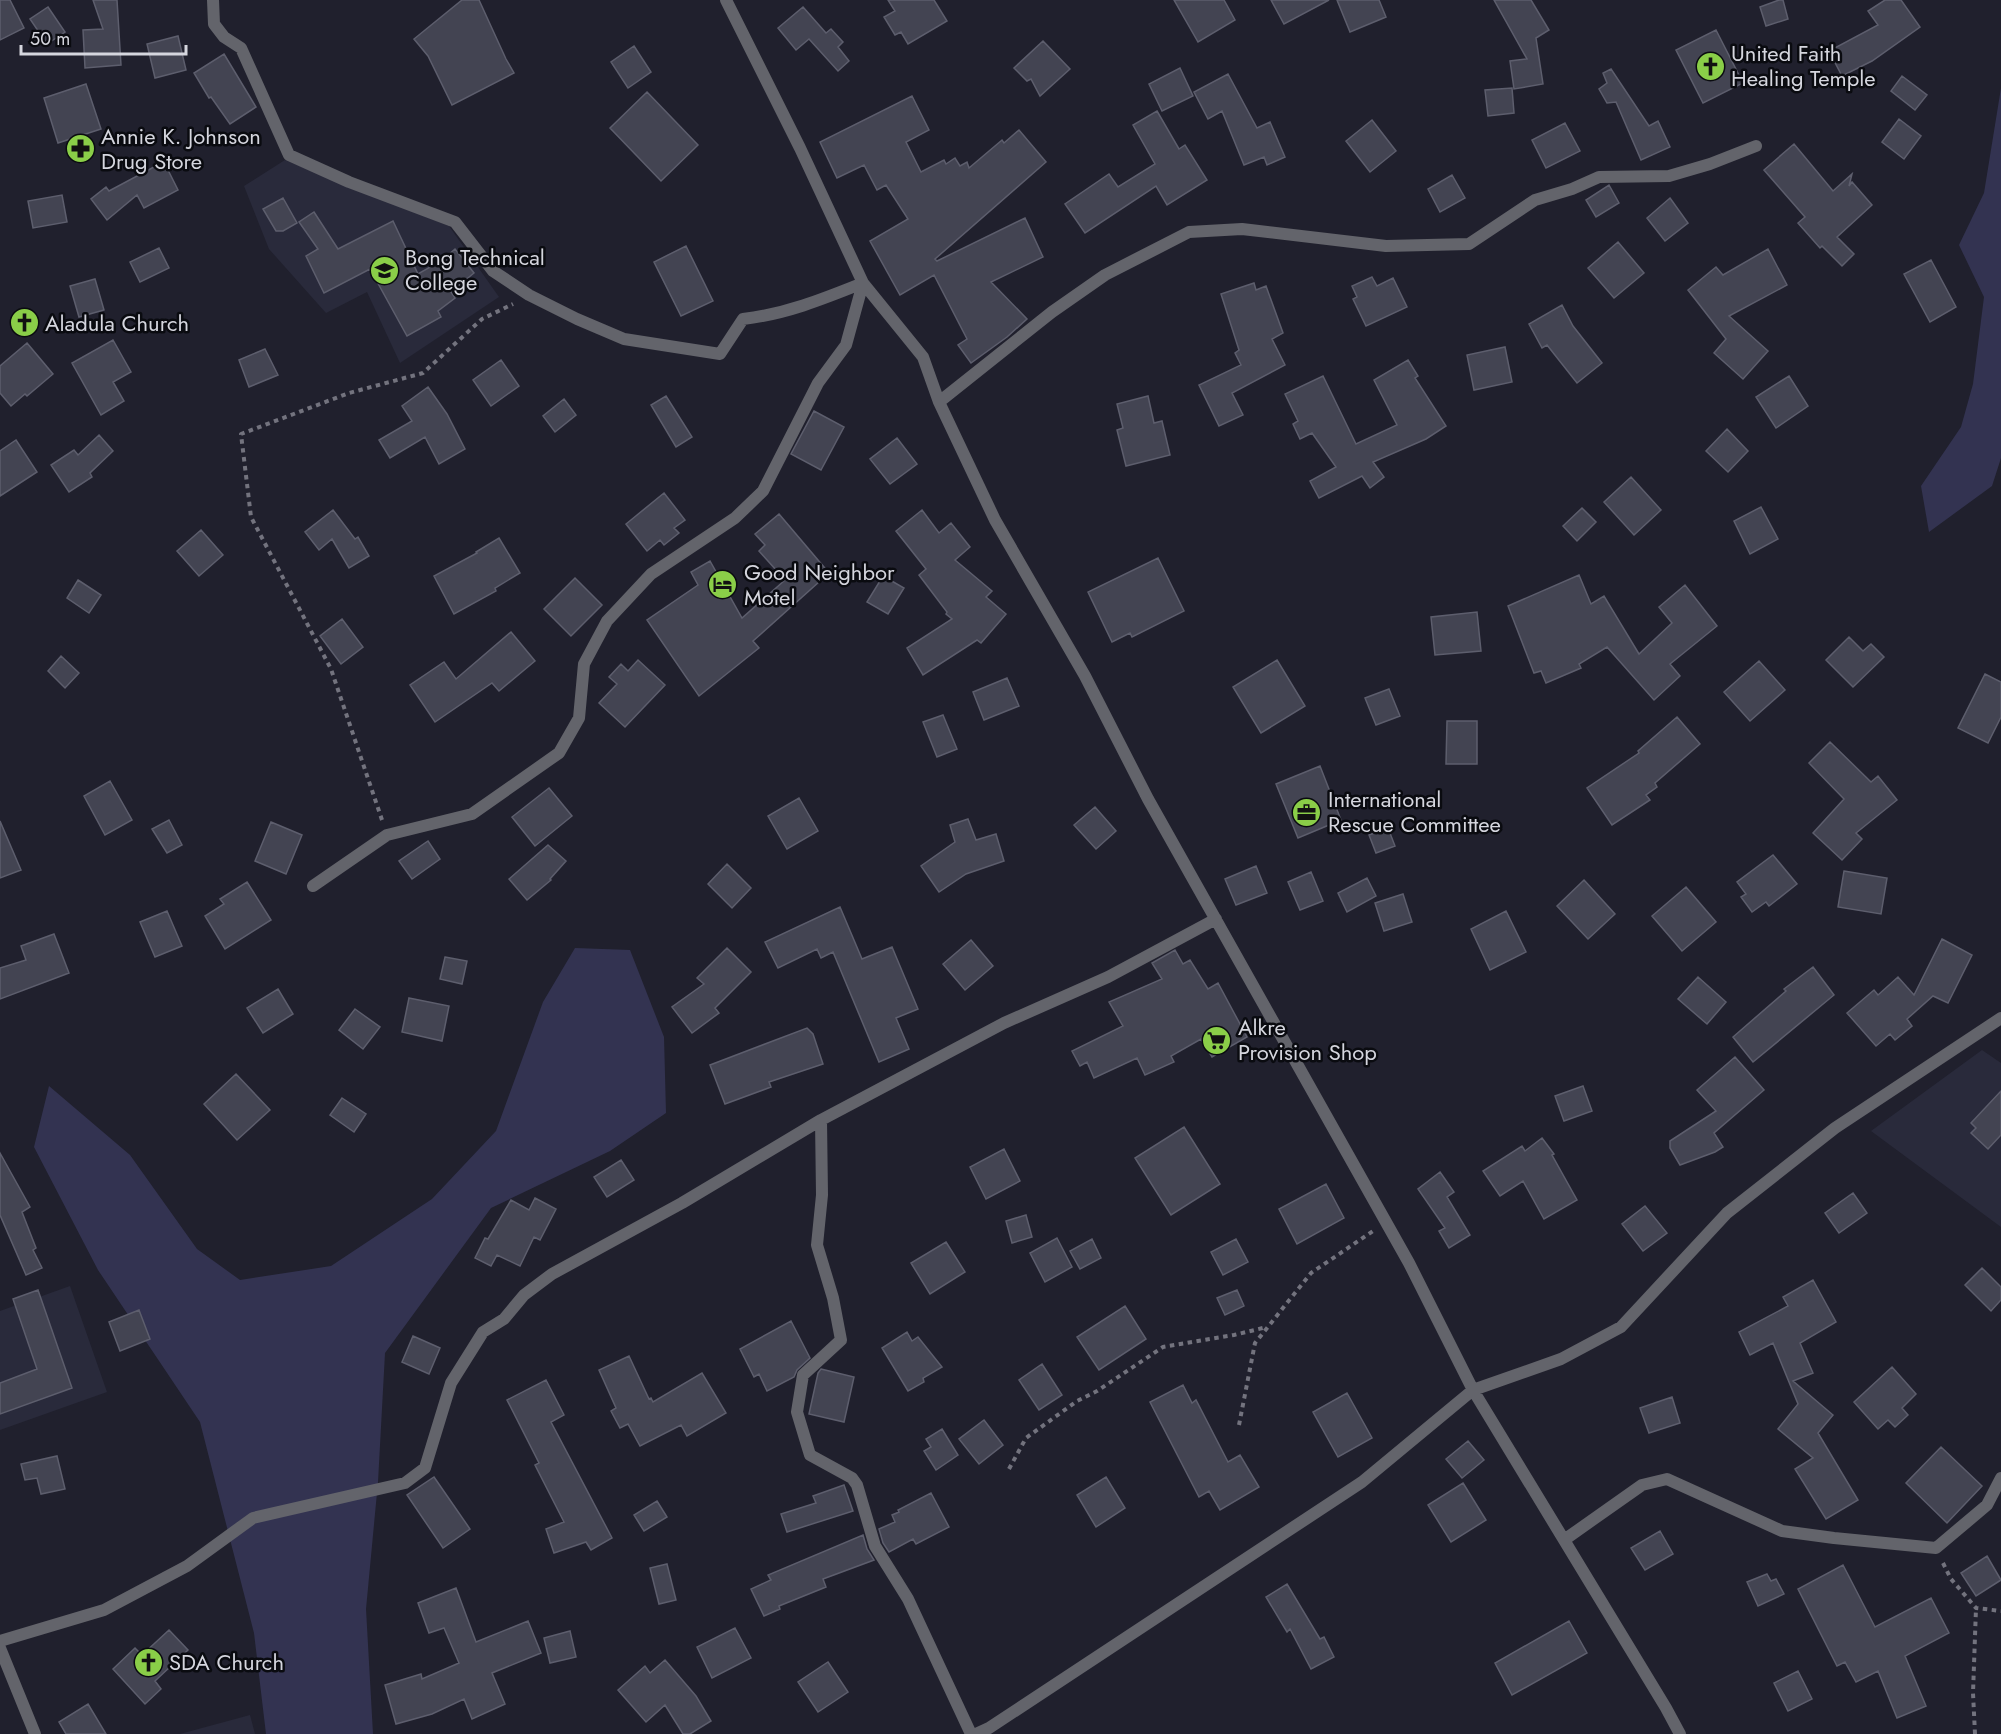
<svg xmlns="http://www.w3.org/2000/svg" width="2001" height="1734" font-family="Jost,sans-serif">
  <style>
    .built { fill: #292a3b }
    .green { fill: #333351 }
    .building { fill: #434452; stroke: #5d5e6d; stroke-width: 1.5 }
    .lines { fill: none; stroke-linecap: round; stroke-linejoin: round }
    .path { stroke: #73737e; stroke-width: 4; stroke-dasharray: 4.5 4.5; stroke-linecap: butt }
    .street { stroke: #63646b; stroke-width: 12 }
    .labels { text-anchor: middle; stroke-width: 5; stroke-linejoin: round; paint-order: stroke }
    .poi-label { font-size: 22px; fill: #d5d6de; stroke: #0a0b10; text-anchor: start }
  </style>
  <rect width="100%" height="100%" fill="#20202d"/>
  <path class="built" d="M285 160 449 226 499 297 400 363 367 292 326 313 269 249 244 186Z
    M1982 1050 2001 1063V1227L1871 1131Z
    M70 1286 107 1392 0 1430V1311Z
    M250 1715 255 1734H180Z"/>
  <path class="green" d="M2001 88V458L1992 486 1929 532 1921 486 1961 427 1973 384 1984 297 1959 245 1984 193Z
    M575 948 630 950 664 1037 666 1113 610 1151 491 1208 385 1353 378 1482 366 1609 373 1734H266L254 1633 200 1422 98 1270 34 1147 49 1086 130 1155 197 1249 240 1280 331 1266 432 1199 496 1131 543 1002Z"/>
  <path class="building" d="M0 0H10L24 28 0 40Z
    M93 0H117L121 65 85 68 83 30 103 29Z
    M462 0H479L506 59 514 73 452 105 428 56 414 39Z
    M888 0H934L947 21 908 44 901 32 895 35 884 17 895 11Z
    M1174 0H1224L1235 20 1198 42Z
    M1271 0H1329L1284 24Z
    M1337 0H1379L1386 17 1350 32Z
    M1494 0H1531L1549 30 1536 38 1543 84 1514 89 1510 61 1527 59Z
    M1779 0H1783L1788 19 1766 26 1760 7Z
    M1885 0H1901L1920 27 1872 61 1842 76 1829 51 1878 25 1868 11Z
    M48 7 65 32 47 44 30 19Z
    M803 7 826 33 831 29 843 42 838 47 849 61 838 71 809 39 796 50 778 28Z
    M1716 30 1743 83 1703 103 1676 50Z
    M178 36 186 70 155 78 147 44Z
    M1043 41 1070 69 1040 96 1031 79 1027 81 1014 68Z
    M634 46 651 72 628 88 611 62Z
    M224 54 256 107 230 124 211 97 209 98 194 73Z
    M1180 68 1193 96 1162 111 1149 84Z
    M1611 69 1649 126 1658 121 1670 147 1641 160 1616 102 1607 103 1599 89 1607 83 1603 73Z
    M1228 74 1257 128 1270 122 1285 157 1267 165 1264 157 1244 165 1222 111 1208 119 1194 92Z
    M1902 76 1927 95 1915 110 1891 91Z
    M86 84 101 129 58 143 44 98Z
    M1512 88 1514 113 1488 116 1485 90Z
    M647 92 698 145 661 181 610 128Z
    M912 96 929 130 906 142 921 172 944 160 946 164 955 158 960 166 967 162 969 168 1002 140 1004 143 1019 130 1046 162 935 259 937 261 1025 218 1043 257 991 282 1027 319 1007 337 971 363 958 345 967 339 934 275 900 295 870 241 908 219 886 185 877 190 864 165 837 178 820 142Z
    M1157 111 1179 149 1185 145 1207 180 1167 205 1156 186 1085 233 1065 204 1109 174 1118 187 1155 164 1133 125Z
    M1899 119 1921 136 1904 159 1882 142Z
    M1372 120 1396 151 1370 172 1346 141Z
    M1565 123 1580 151 1546 168 1532 140Z
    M1794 144 1833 191 1852 174 1849 186 1852 182 1872 205 1837 237 1854 254 1842 266 1822 246 1820 248 1798 223 1805 217 1764 170Z
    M167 160 172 167 168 170 178 190 144 208 137 195 107 220 91 199 106 187 109 191Z
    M1452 175 1465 198 1440 212 1428 189Z
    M1609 185 1619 203 1596 217 1586 200Z
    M62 195 67 222 33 228 28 201Z
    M283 198 297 223 283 231H276L263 209Z
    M1670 198 1688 223 1665 241 1647 218Z
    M314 212 338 249 393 221 418 274 441 261 455 249 474 273 451 292 455 298 438 311 441 317 407 336 370 269 324 293 306 256 318 249 299 222Z
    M1618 242 1644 273 1614 298 1588 268Z
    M686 246 713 301 681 316 654 262Z
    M159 248 169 268 140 282 130 262Z
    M1768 249 1787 285 1729 316 1768 351 1743 379 1714 353 1726 339 1688 290 1716 267 1723 275Z
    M1931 260 1956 307 1930 322 1904 274Z
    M1372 277 1377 286 1393 278 1407 307 1366 326 1353 299 1357 297 1352 286Z
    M95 279 104 310 79 317 70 286Z
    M1254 283 1256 290 1266 286 1283 333 1272 339 1285 365 1232 393 1243 415 1219 426 1199 385 1241 365 1235 353 1239 350 1221 294Z
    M1562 305 1573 326 1602 363 1577 383 1547 345 1542 348 1529 324Z
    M113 340 131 372 113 382 124 401 101 415 72 363Z
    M27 343 53 374 27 396 25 394 11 406 0 393V366Z
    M1505 347 1512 382 1474 390 1467 355Z
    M265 349 278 375 249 387 239 360Z
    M501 360 519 386 491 406 473 380Z
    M1408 360 1418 376 1415 378 1446 426 1426 439 1373 462 1384 477 1370 488 1362 476 1319 498 1310 481 1336 467 1312 433 1300 439 1293 424 1298 421 1285 394 1323 376 1356 444 1397 425 1374 380Z
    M1789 376 1808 406 1776 428 1756 397Z
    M428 387 447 414 465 449 439 464 425 437 390 458 379 440 412 421 402 406Z
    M666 396 692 437 676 447 651 405Z
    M1148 396 1154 423 1162 421 1170 455 1126 466 1117 430 1123 428 1117 404Z
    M564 399 576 415 555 432 543 416Z
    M814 411 844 427 821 470 791 454Z
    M1727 429 1748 451 1728 472 1706 451Z
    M99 435 113 451 90 473 92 477 69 492 51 465 74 450 78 455Z
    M897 438 917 464 890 484 870 459Z
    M16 440 37 472 0 496V451Z
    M1631 477 1661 510 1634 535 1604 502Z
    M664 493 685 520 674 528 679 533 664 545 660 540 647 551 626 524Z
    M1761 507 1778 539 1750 554 1734 521Z
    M1582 508 1596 522 1577 541 1563 526Z
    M333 510 355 539 358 537 369 556 349 568 332 539 319 550 305 532Z
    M922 510 939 533 951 523 970 547 955 560 992 591 986 597 1006 614 981 643 977 640 923 675 907 648 952 619 946 614 947 612 919 575 926 569 896 531Z
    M779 514 829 573 753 641 759 648 699 696 647 620 698 585 691 572 710 561 742 618 785 580 759 551 765 545 755 534Z
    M201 530 223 555 199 576 177 551Z
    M499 538 520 573 495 588 496 591 454 614 434 576 477 553 476 552Z
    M1158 558 1184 611 1132 637 1130 633 1112 642 1088 592Z
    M1579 575 1591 604 1604 596 1639 654 1672 623 1659 607 1685 585 1717 626 1670 664 1680 676 1654 700 1607 647 1579 664 1581 668 1546 683 1541 671 1534 673 1508 606Z
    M883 576 904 588 888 614 867 602Z
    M575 578 602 605 571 636 544 609Z
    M78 580 101 595 89 613 67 598Z
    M1477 612 1481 651 1435 655 1431 617Z
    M342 619 363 647 341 664 320 636Z
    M511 632 535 661 499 691 492 683 435 722 410 685 444 662 456 679Z
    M1849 637 1863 651 1871 644 1884 657 1853 687 1826 660Z
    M61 656 79 673 65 688 48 671Z
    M638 660 665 685 625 727 599 703 617 684 609 677 621 664 628 671Z
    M1277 660 1305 706 1261 733 1233 687Z
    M1759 661 1785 690 1750 721 1724 692Z
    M1985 674 2001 682V717L1988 743 1958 728Z
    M1007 678 1019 706 984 720 973 692Z
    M1389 689 1400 716 1376 725 1365 698Z
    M943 715 957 749 937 757 923 722Z
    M1677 717 1700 744 1655 783 1657 787 1646 795 1650 800 1612 825 1587 788 1639 753 1638 751Z
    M1447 721H1477V764H1446Z
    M1830 742 1871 782 1878 776 1897 800 1856 833 1862 839 1842 860 1813 833 1844 799 1809 763Z
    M1320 766 1341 820 1298 838 1276 784Z
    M110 781 132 820 105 835 84 796Z
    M549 788 572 816 535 846 512 817Z
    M799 798 818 831 787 849 768 816Z
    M1095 807 1116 831 1096 849 1074 825Z
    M968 819 976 840 996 834 1004 861 966 874 939 892 921 866 955 842 950 825Z
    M169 820 182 845 167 853 152 829Z
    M0 821 21 870 0 878Z
    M271 822 302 835 286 874 255 861Z
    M1388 828 1395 846 1376 853 1369 835Z
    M428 841 440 859 412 879 399 861Z
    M548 845 566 861 550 879 551 880 527 900 509 879Z
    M1773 855 1797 884 1769 906 1766 902 1752 912 1741 897 1746 894 1737 882Z
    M727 864 751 888 732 908 708 884Z
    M1256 866 1267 893 1236 905 1225 879Z
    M1844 871 1887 878 1881 914 1838 907Z
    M1311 872 1323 901 1300 910 1288 882Z
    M1367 878 1376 896 1347 912 1338 893Z
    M1584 880 1615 914 1588 939 1557 906Z
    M247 882 271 920 225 949 205 916 224 904 220 899Z
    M1686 887 1716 922 1682 951 1652 916Z
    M1403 894 1412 922 1384 931 1375 903Z
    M840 907 862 959 892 947 918 1009 896 1018 909 1049 879 1062 833 952 821 958 817 949 778 968 765 942Z
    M167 911 182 946 155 957 140 922Z
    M1506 911 1526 952 1490 970 1471 929Z
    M54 934 69 973 0 999V968L26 960 21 946Z
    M1942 939 1972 955 1948 1003 1933 996 1907 1019 1912 1026 1895 1040 1890 1034 1876 1046 1847 1013 1874 990 1878 995 1898 977 1914 995Z
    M971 940 993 966 965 990 943 964Z
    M727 948 751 972 715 1008 719 1013 692 1033 672 1007 704 984 697 978Z
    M1175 950 1183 964 1190 960 1208 989 1218 983 1247 1037 1212 1057 1201 1039 1171 1056 1174 1062 1145 1075 1137 1058 1094 1078 1087 1062 1080 1066 1072 1051 1123 1026 1109 1002 1162 979 1152 963Z
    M445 957 467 961 462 984 440 979Z
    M1813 967 1834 995 1753 1062 1733 1037 1786 991 1784 989Z
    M1698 977 1726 1002 1707 1024 1678 999Z
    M278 989 293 1014 263 1033 247 1008Z
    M409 998 449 1006 442 1041 402 1032Z
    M355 1009 380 1027 363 1049 339 1030Z
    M807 1028 813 1034 823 1064 769 1082 771 1087 725 1104 710 1065Z
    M1735 1057 1764 1090 1714 1133 1723 1147 1715 1152 1680 1165 1670 1148V1141L1716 1111 1697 1090Z
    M236 1074 270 1110 237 1140 204 1104Z
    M1583 1086 1592 1111 1564 1121 1555 1096Z
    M2001 1091V1135L1988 1149 1971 1133 1976 1128 1971 1123Z
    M342 1098 366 1114 354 1132 330 1115Z
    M1184 1127 1220 1184 1171 1215 1135 1158Z
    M1542 1138 1554 1154 1552 1155 1577 1200 1544 1219 1523 1181 1500 1196 1483 1171 1522 1146 1525 1151Z
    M1004 1149 1020 1181 986 1199 970 1167Z
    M0 1153 30 1207 22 1212 36 1248 33 1250 42 1268 26 1275 0 1215Z
    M621 1160 634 1180 607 1197 594 1177Z
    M1440 1172 1454 1192 1447 1197 1470 1235 1449 1248 1439 1231 1445 1228 1418 1189Z
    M1326 1184 1344 1218 1297 1244 1279 1209Z
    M1853 1193 1867 1213 1839 1233 1825 1213Z
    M535 1198 556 1209 540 1240 534 1237 520 1266 497 1255 491 1266 475 1258 485 1238 488 1239 511 1200 529 1210Z
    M1645 1206 1667 1233 1643 1251 1622 1224Z
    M1026 1215 1032 1237 1012 1243 1006 1221Z
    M1057 1238 1072 1267 1045 1282 1030 1253Z
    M1092 1239 1101 1258 1080 1269 1070 1251Z
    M1236 1239 1248 1262 1223 1275 1211 1252Z
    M946 1242 965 1272 930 1294 911 1263Z
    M1982 1268 2001 1287V1300L1991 1311 1965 1285Z
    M1813 1280 1836 1322 1800 1343 1813 1373 1793 1381 1833 1415 1818 1433 1858 1500 1826 1519 1795 1469 1813 1458 1778 1429 1798 1404 1773 1343 1750 1355 1739 1332 1788 1306 1783 1297Z
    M38 1290 72 1388 0 1414V1383L37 1369 13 1299Z
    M1237 1290 1244 1306 1225 1315 1217 1298Z
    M1125 1306 1146 1339 1099 1370 1077 1337Z
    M139 1310 150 1339 120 1351 109 1322Z
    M791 1321 810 1358 797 1370 794 1377 767 1391 759 1374 754 1377 740 1349Z
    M907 1332 912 1341 918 1337 942 1367 923 1378 924 1382 908 1391 882 1348Z
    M413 1336 440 1348 429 1374 402 1362Z
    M629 1356 649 1399 651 1398 653 1402 702 1373 726 1413 687 1436 681 1425 640 1446 628 1424 620 1428 611 1411 616 1408 599 1370Z
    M1042 1364 1062 1395 1039 1410 1019 1380Z
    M1892 1367 1916 1394 1902 1408 1908 1415 1895 1427 1888 1420 1878 1429 1854 1402Z
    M821 1369 854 1377 844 1422 809 1414 818 1373Z
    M546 1380 564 1415 551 1422 612 1538 591 1550 586 1542 554 1553 546 1529 564 1522 535 1465 539 1463 507 1400Z
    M1183 1385 1192 1403 1196 1400 1228 1462 1240 1455 1259 1487 1220 1510 1209 1491 1199 1497 1150 1402Z
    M1347 1393 1372 1438 1338 1457 1313 1412Z
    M1672 1397 1680 1423 1649 1433 1640 1408Z
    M984 1420 1003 1445 979 1464 959 1439Z
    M942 1429 958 1455 936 1470 924 1451 931 1447 926 1439Z
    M1468 1441 1484 1460 1462 1478 1446 1459Z
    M1941 1447 1982 1486 1947 1523 1906 1483Z
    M57 1456 65 1489 41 1494 37 1478 25 1480 21 1464Z
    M434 1477 470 1529 443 1548 407 1495Z
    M1106 1477 1125 1508 1096 1527 1077 1495Z
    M1463 1483 1486 1520 1451 1542 1428 1505Z
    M844 1485 853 1511 787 1532 781 1514 816 1503 813 1496Z
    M931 1493 949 1527 916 1544 913 1539 889 1552 883 1543 879 1529 895 1522 892 1515 899 1512 898 1510Z
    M657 1501 667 1517 644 1531 634 1515Z
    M1660 1531 1673 1554 1645 1570 1631 1548Z
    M863 1535 867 1549 874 1560 823 1579 826 1587 779 1606 780 1609 764 1616 751 1589 771 1580 768 1575Z
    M1987 1556 2001 1580 1976 1596 1961 1573Z
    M667 1564 676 1600 659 1604 650 1568Z
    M1843 1565 1875 1627 1931 1598 1949 1633 1905 1656 1926 1706 1897 1718 1878 1671 1856 1682 1845 1662 1837 1666 1798 1589Z
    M1767 1574 1771 1581 1776 1579 1784 1594 1758 1606 1747 1582Z
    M1287 1584 1320 1639 1324 1637 1334 1657 1311 1669 1290 1629 1287 1632 1266 1597Z
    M456 1588 476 1642 528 1621 541 1653 492 1673 505 1704 472 1719 464 1699 432 1714 396 1724 385 1685 421 1674 422 1679 459 1663 444 1628 429 1633 418 1603Z
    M1569 1621 1587 1653 1512 1695 1495 1663Z
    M735 1628 751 1658 712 1678 697 1647Z
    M169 1630 188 1650 155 1681 161 1689 145 1704 113 1669 135 1648 142 1655Z
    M570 1631 576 1657 550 1663 544 1638Z
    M665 1660 696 1696 711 1721 690 1734H683L665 1705 646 1722 618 1690 645 1666 650 1673Z
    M828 1662 848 1692 818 1712 798 1682Z
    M1798 1671 1812 1699 1788 1711 1774 1683Z
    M88 1704 106 1734H66L59 1722Z"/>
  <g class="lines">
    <path class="path" d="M382 820 331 669 251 517 241 434 349 393 423 373 482 319 513 304
      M1239 1425 1255 1343 1311 1273 1373 1231
      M1009 1469 1026 1438 1077 1401 1097 1391 1163 1347 1234 1335 1267 1327
      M1943 1563 1951 1579 1976 1608 2001 1611
      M1975 1734 1973 1693 1976 1608"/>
    <path class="street" d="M213 0 214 24 224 37 241 48 289 155 349 182 455 222 493 271 529 295 577 319 624 339 720 354 743 319C786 314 823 299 863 283
      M726 0 800 148 863 283 923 357 939 402 995 520 1085 676 1148 799 1409 1263 1473 1390 1666 1708 1680 1734
      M939 402 1052 312 1105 275 1189 232 1242 229 1386 246 1469 244 1535 200 1572 189 1599 177 1669 176 1710 164 1756 146
      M313 886 387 835 472 814 559 753 579 718 584 664 607 621 651 574 735 518 763 491 818 383 846 345 863 283
      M821 1120 822 1195 817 1245 833 1298 841 1340 803 1375 797 1412 810 1455 852 1478 857 1485 875 1546 908 1599 971 1734
      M1564 1540 1642 1485 1667 1479 1782 1531 1834 1538 1936 1548 1987 1505 2001 1478
      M0 1641 104 1610 187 1566 253 1518 405 1483 425 1468 451 1383 483 1332 504 1319 524 1295 552 1274 682 1203 821 1120 1004 1023 1108 977 1216 919
      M0 1648 35 1734
      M976 1734 989 1728 1362 1482 1473 1390 1561 1359 1621 1327 1727 1213 1835 1128 2001 1018"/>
  </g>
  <defs>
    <symbol id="church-disc" viewBox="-11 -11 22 22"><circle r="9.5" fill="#8ace48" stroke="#0a0b10"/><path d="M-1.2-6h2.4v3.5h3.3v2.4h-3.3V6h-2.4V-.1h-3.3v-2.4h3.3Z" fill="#111"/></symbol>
    <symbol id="pharmacy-disc" viewBox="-11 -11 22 22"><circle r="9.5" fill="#8ace48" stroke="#0a0b10"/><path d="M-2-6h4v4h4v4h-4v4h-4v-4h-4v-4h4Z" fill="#111"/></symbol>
    <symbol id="university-disc" viewBox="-11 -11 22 22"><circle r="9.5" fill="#8ace48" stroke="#0a0b10"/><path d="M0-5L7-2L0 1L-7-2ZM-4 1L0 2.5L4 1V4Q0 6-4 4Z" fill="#111"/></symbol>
    <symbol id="hotel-disc" viewBox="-11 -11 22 22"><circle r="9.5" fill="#8ace48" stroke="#0a0b10"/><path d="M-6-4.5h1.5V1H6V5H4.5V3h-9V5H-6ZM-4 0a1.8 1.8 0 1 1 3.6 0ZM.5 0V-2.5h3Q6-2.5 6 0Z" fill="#111"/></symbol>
    <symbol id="office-disc" viewBox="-11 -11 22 22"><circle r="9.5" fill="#8ace48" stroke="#0a0b10"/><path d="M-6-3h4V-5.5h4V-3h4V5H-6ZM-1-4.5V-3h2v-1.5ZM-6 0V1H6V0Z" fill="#111"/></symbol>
    <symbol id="supermarket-disc" viewBox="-11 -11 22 22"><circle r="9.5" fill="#8ace48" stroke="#0a0b10"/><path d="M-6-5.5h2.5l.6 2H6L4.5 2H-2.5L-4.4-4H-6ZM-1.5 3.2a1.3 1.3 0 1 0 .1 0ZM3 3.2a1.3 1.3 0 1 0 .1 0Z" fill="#111"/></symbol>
  </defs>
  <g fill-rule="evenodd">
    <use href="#church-disc" x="1694" y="50" width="33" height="33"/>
    <use href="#pharmacy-disc" x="64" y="132" width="33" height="33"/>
    <use href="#university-disc" x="368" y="254" width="33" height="33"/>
    <use href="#church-disc" x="8" y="306" width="33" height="33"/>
    <use href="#hotel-disc" x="706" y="568" width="33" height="33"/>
    <use href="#office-disc" x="1290" y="796" width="33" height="33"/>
    <use href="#supermarket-disc" x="1200" y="1024" width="33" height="33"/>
    <use href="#church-disc" x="132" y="1646" width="33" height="33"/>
  </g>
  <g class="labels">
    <g class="poi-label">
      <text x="1731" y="61">United Faith<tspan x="1731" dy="25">Healing Temple</tspan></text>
      <text x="101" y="144">Annie K. Johnson<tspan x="101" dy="25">Drug Store</tspan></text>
      <text x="405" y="265">Bong Technical<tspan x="405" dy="25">College</tspan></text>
      <text x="45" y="331">Aladula Church</text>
      <text x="744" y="580">Good Neighbor<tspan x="744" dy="25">Motel</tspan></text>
      <text x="1328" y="807">International<tspan x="1328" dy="25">Rescue Committee</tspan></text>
      <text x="1238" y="1035">Alkre<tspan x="1238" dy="25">Provision Shop</tspan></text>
      <text x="169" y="1670">SDA Church</text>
    </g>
  </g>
  <path d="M21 45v9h165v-9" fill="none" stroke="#d5d6de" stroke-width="3"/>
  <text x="30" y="45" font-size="18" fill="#d5d6de" stroke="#0a0b10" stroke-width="4.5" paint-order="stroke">50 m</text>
</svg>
